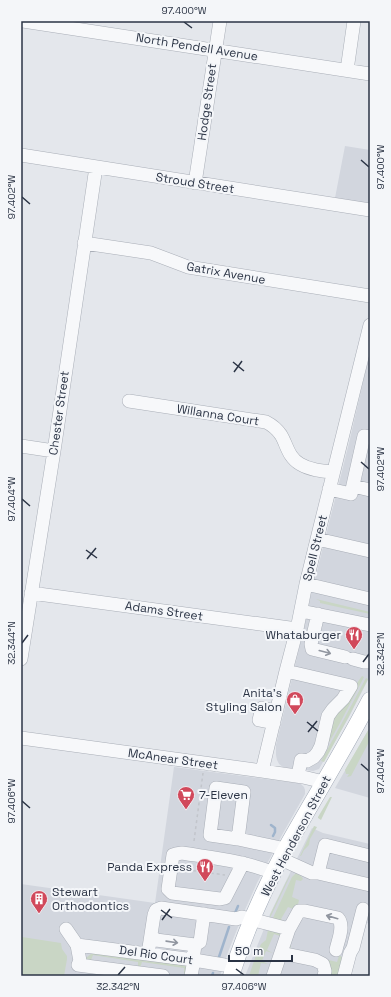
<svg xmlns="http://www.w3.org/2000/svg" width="391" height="997" font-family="'Space Grotesk',sans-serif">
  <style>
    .built { fill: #d2d6de }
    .green { fill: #c9d6c5 }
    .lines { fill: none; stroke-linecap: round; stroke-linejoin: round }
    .stream { stroke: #9fb4cc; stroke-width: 2.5 }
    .minor-casing { stroke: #a9aeb7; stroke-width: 14 }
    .major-casing { stroke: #a3abb8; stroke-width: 17 }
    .path { stroke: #c2c5cb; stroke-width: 1.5; stroke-dasharray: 3 3; stroke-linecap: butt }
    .minor { stroke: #f7f8fa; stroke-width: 13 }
    .major { stroke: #fff; stroke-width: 16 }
    .oneway { stroke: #9196a0 }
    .ticks { fill: none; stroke: #2b3445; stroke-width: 1.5 }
    .labels { text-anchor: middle; stroke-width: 4; stroke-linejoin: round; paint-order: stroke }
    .street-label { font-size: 12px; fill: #2b3445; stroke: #f4f6f9 }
    .poi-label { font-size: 12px; fill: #2b3445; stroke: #f4f6f9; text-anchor: end }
    .neatline { fill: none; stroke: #2b3445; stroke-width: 1.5 }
    .ticks-label { font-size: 10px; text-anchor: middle; fill: #2b3445 }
  </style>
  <rect width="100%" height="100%" fill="#e4e7ec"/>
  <path class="built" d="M345 146 370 150V204L335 198Z
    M370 352V676L349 717 319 769 313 771 283 767 279 764 277 760 276 755V745L304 628 310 599 349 443Z
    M370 727V798L335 788Z
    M174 767 297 783 301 784 304 787 305 790V794L282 835 257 883 244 912 228 952 220 976H21V884L155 903Z
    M312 828 323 833 370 844V924L364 922 351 976H245L270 914 287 879Z"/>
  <path class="green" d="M316 599 370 612V614L320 603V601Z
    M362 676 364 677 340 723 319 760 330 717 347 697Z
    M366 678 368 679 348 718 324 762 321 761 344 719Z
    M370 727V740L351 776 347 777 349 774H346L345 770Z
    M330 797H332L321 820 318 818V817Z
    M314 826 317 827 310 839 309 845 304 850 301 856H300Z
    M296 873 301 876 303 879 301 881 296 880 292 897 299 900 298 905 346 917V918L301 907 293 909 288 907 281 919 286 922 272 920 292 877Z
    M290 875V876L270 918V915L286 882Z
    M268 930 281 933 280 936 274 934 267 950 273 953 266 951 262 961 268 964 261 963 258 976H249L255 958 261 944 266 940Z
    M21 935 22 937 61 943 62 949 67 956V959L64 976H21Z
    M290 944 291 945 290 951 337 962 339 956H341L342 958 338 976H327L328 971 285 948Z
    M92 953 186 965 187 966V972L184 974V968L142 962 140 968 138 966V962L93 955 91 960 86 959V958Z"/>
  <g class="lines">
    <path class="stream" d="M271 825 275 828V832L273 836
      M235 913 238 906
      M219 957 229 927
      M212 976 213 973"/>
    <defs>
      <path id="minor" d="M23 21 370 74
        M347 70 354 21
        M21 155 370 210
        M195 183 220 21
        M84 243 151 253 188 267 370 296
        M129 401 266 422C272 425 277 429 281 435 287 445 288 457 300 464 310 470 322 471 333 472
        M21 446 54 451
        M353 486 370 490
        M329 489 351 494 364 436 370 437
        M317 539 370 551
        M306 584 370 599
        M31 593 297 629
        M301 611 370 625
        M318 614 311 644 312 649 345 657
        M21 659 54 451 96 167
        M353 659 364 662H370
        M286 671 351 686 343 699 333 709 328 716 321 746 318 752 314 757 307 761 301 760 298 776
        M274 723 259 720 262 708 276 711
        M21 738 262 771 303 777 324 782
        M262 771 286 671 297 629 306 584 317 539 370 325
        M238 839 210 835 216 788 244 792 238 839 286 849
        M281 859 312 873H318L370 885
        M243 863 225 898 220 899 172 893 168 889 173 855 176 854 182 853C213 858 245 861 274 873
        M318 873 325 845 370 856
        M66 929 77 945 80 961 78 965 163 976
        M151 935 156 940 195 945
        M77 945 194 960 224 965 234 967
        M281 953 315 960 323 964 325 971 324 976
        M148 954 154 915 156 910 161 908 236 919 242 917 289 929
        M193 960 195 945 200 942 204 914
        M191 976 194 960
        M273 976 289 929 299 911H305L338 918C345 926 338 940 336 950
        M344 976 350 953 353 948 363 909"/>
      <path id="major" d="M231 976C245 932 264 889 286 848 314 798 344 750 370 700"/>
    </defs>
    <use href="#minor" class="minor-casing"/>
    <use href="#major" class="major-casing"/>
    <path class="path" d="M194 841 203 773
      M181 869 225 875"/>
    <use href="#minor" class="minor"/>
    <use href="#major" class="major"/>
  </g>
  <defs><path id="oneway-shaft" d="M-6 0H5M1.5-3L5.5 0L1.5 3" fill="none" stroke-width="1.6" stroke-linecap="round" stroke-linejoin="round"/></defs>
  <g class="oneway">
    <use href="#oneway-shaft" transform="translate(325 652) rotate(15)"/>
    <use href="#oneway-shaft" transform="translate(332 917) rotate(-164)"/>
    <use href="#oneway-shaft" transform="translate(172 942) rotate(8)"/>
  </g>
  <path class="ticks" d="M184 22 192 28M361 160 369 167M22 197 30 204M233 362 244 371M234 372 242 361M361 462 369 469M22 499 30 506M86 550 97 558M87 559 96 548M22 643 28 635M363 662 369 654M307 722 318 731M308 732 317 721M361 764 369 771M22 801 30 808M161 910 172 918M162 920 170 909M236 969 244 975M118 975 125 967"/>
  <defs>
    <symbol id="restaurant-pin" viewBox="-11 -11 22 30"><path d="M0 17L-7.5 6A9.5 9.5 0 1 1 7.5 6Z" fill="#d1495b" stroke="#f4f6f9"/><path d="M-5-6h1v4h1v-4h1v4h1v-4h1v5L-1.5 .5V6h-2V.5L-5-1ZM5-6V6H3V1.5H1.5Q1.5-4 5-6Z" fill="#fff"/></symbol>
    <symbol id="shop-pin" viewBox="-11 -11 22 30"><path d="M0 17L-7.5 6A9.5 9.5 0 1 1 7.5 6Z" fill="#d1495b" stroke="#f4f6f9"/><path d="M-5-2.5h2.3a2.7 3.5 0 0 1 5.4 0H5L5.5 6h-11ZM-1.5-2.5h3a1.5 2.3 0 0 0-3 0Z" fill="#fff"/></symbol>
    <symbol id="supermarket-pin" viewBox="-11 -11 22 30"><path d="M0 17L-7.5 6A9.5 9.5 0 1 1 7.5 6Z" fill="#d1495b" stroke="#f4f6f9"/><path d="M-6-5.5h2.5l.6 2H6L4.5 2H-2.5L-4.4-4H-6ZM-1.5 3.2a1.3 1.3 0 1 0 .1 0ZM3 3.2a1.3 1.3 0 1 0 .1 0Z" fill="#fff"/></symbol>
    <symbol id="building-pin" viewBox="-11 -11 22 30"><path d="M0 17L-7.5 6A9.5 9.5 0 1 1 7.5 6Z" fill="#d1495b" stroke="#f4f6f9"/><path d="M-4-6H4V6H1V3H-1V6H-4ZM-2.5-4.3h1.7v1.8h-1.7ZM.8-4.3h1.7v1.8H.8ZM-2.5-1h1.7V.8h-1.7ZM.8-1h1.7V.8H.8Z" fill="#fff"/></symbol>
  </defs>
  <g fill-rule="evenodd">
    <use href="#restaurant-pin" x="344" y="625" width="20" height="27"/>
    <use href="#shop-pin" x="285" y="690" width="20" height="27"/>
    <use href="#supermarket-pin" x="176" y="785" width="20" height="27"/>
    <use href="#restaurant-pin" x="195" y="857" width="20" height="27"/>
    <use href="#building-pin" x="29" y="889" width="20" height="27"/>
  </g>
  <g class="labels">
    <g class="street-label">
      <text transform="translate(197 47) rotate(9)" y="4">North Pendell Avenue</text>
      <text transform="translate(207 102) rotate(-82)" y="4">Hodge Street</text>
      <text transform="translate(195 183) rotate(9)" y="4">Stroud Street</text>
      <text transform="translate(226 273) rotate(10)" y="4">Gatrix Avenue</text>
      <text transform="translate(59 413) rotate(-82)" y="4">Chester Street</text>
      <text transform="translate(218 415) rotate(9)" y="4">Willanna Court</text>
      <text transform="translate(315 548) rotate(-76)" y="4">Spell Street</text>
      <text transform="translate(164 611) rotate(8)" y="4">Adams Street</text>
      <text transform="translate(173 759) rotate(8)" y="4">McAnear Street</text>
      <text transform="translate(296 836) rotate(-62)" y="4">West Henderson Street</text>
      <text transform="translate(156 955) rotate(8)" y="4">Del Rio Court</text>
    </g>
    <g class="poi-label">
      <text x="341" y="639">Whataburger</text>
      <text x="282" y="697">Anita's<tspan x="282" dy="14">Styling Salon</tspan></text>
      <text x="199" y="799" text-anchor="start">7-Eleven</text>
      <text x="192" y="871">Panda Express</text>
      <text x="52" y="896" text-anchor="start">Stewart<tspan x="52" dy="14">Orthodontics</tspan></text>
    </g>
  </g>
  <rect width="391" height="997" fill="none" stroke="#f4f6f9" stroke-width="44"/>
  <path d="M229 955v6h63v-6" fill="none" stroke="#2b3445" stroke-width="2"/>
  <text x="235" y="955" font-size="12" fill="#2b3445" stroke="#f4f6f9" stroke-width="3" paint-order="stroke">50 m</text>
  <rect x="22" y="22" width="347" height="953" class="neatline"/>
  <g class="ticks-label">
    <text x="184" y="14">97.400°W</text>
    <text transform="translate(380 167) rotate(-90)" y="4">97.400°W</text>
    <text transform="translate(11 197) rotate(-90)" y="4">97.402°W</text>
    <text transform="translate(380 469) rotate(-90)" y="4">97.402°W</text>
    <text transform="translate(11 499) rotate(-90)" y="4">97.404°W</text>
    <text transform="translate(11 643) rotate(-90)" y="4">32.344°N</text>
    <text transform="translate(380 654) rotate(-90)" y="4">32.342°N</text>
    <text transform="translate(380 771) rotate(-90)" y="4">97.404°W</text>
    <text transform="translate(11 801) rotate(-90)" y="4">97.406°W</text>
    <text x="118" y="990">32.342°N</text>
    <text x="244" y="990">97.406°W</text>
  </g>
</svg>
